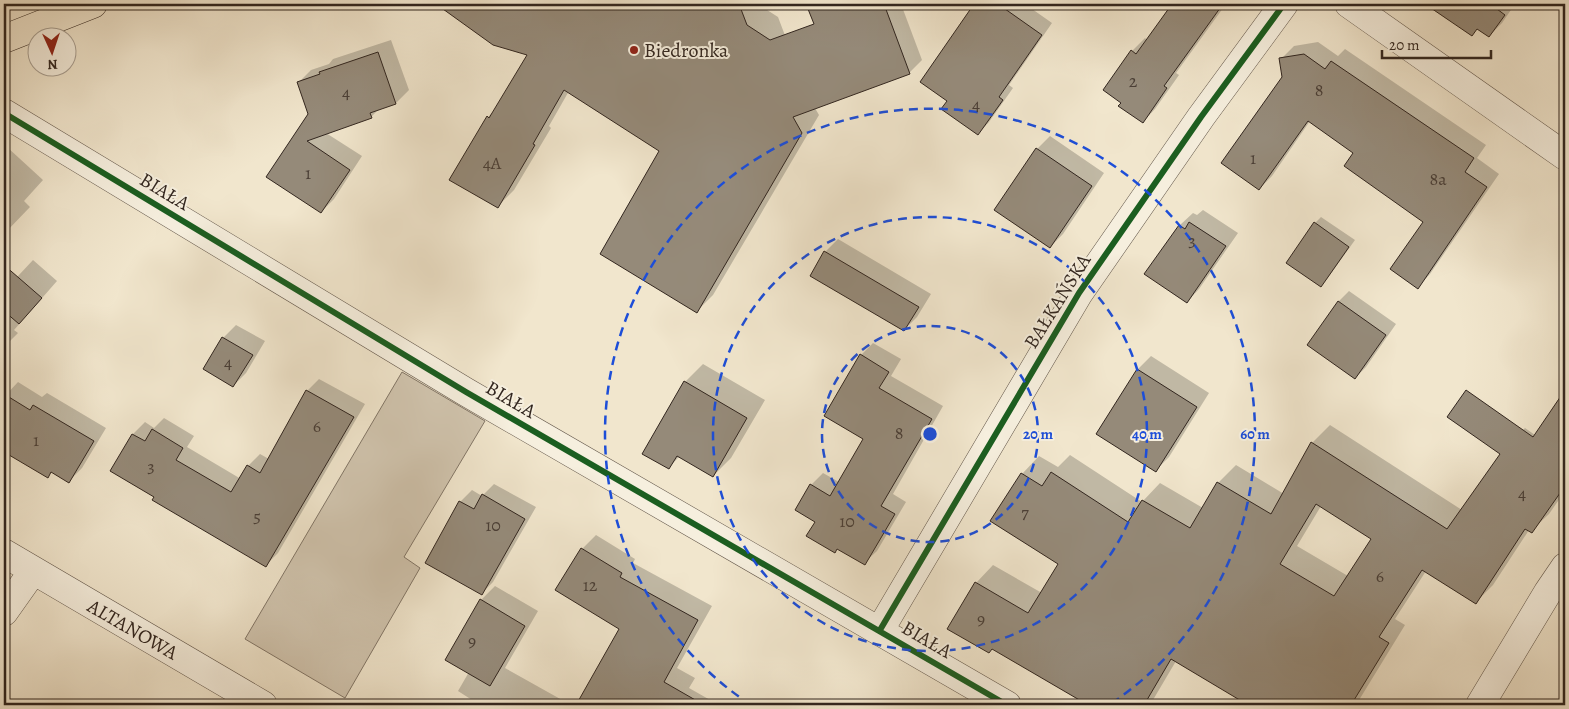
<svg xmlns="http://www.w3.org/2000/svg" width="1569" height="709" font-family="Alegreya,serif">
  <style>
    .green { fill: #d1c5af; stroke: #827667 }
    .shadow { fill: #0003; fill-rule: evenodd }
    .building { fill: #958a79; stroke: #32261f; fill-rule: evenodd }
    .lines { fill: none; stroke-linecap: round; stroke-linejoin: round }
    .minor-casing { stroke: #62564a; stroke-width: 29 }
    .major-casing { stroke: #32261f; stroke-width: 29 }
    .minor { stroke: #f6efde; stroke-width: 28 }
    .major { stroke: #f1e6cd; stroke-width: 28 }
    .cycleway-casing { stroke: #f6efde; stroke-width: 9 }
    .cycleway { stroke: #1b5e20; stroke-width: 6 }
    .ring { fill: none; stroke: #1d4ed8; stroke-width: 2.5; stroke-dasharray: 9 6 }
    .poi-dot { fill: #8f2418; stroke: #f6efde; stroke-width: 2 }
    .labels { text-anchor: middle; stroke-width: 4; stroke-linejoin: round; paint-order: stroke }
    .number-label { font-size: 18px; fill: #4b3f36 }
    .poi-label { font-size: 20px; fill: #32261f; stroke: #f6efde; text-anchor: start }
    .street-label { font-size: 20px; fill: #32261f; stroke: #f6efde }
    .centre { fill: #1d4ed8; stroke: #f6efde; stroke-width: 2.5 }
    .ring-label { font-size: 15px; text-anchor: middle; font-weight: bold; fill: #1d4ed8; stroke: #f6efde; stroke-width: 4; stroke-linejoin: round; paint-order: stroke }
  </style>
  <rect width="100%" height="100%" fill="#f1e6cd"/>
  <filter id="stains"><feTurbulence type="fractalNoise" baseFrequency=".004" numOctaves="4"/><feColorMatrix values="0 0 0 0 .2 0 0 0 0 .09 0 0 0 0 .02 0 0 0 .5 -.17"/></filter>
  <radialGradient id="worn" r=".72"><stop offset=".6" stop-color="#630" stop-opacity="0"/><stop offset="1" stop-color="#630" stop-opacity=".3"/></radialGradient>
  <path class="green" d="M402 372 485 421 404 557 420 568 345 698 245 639Z"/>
  <path class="shadow" d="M449 4H762L764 8 778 17 808 96 819 115 713 295 696 312 661 151 569 91 549 126 551 128 514 190 497 207 488 117 496 109 529 55 444 8Z
    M808 4H901L922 60 909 73 842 98Z
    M975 4H1025L1052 23 1009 85 1013 88 989 122 978 134 948 101 921 81Z
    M1173 4H1226L1176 73 1179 75 1155 109 1143 122 1123 102 1132 51 1145 38 1147 40Z
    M1428 4H1515L1502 23 1489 36 1478 28 1472 35Z
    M391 40 409 90 396 103 380 108 371 117 326 133 362 156 334 199 321 212 268 177 309 114 298 83 311 70 329 64 333 59Z
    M1318 42 1338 56 1345 49 1486 145 1477 158 1499 174 1430 274 1418 287 1425 221 1355 153 1310 121 1272 176 1259 189 1283 78 1281 59 1294 46Z
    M1050 136 1104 173 1063 234 1050 247 1037 149Z
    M7 147 43 180 24 201 30 207 4 234V151Z
    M1203 210 1238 233 1199 289 1187 302 1146 274 1180 225 1193 213 1197 215Z
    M1321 217 1355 240 1327 279 1321 286 1315 223Z
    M838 239 931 294 917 317 904 330 825 252Z
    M33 260 57 281 14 330 18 333 4 347V291Z
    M1349 291 1396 324 1366 367 1355 378 1309 345 1339 301Z
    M236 325 265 341 246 373 233 386 204 369 223 338Z
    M873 343 901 359 891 376 943 406 893 494 906 502 877 551 864 563 816 521 811 485 823 473 839 482 864 439 861 355Z
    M1151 356 1209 393 1169 457 1156 470 1097 433 1138 369Z
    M703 364 765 400 731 458 713 476 680 456 669 467 685 382Z
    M319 379 365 404 278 553 266 565 111 471 133 434 145 422 154 428 164 418 194 436 187 447 241 479 248 466 260 454 269 459 307 391Z
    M18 382 42 397 47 393 106 428 82 468 69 481 52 472 48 476 4 450V397Z
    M1330 425 1462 510 1507 445 1525 428 1565 456V491L1549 514 1531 531 1529 530 1493 585 1475 603 1426 571 1395 619 1405 625 1356 705H1250L1176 661 1150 705H1090L993 648 976 583 993 565 1042 593 1060 564 1022 474 1039 456 1058 467 1070 455 1142 502 1160 483 1203 508 1218 483 1236 465 1284 494 1312 443ZM1321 506 1373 539 1348 576 1297 546Z
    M494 484 536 507 493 582 482 593 460 502 472 490 482 496Z
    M596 535 635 559 633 563 712 606 677 668 695 678 689 688 719 705H577L621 629 582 549Z
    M495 586 538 611 505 668 571 705H469L472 700 458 691 469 672 481 600Z
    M1565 694V705H1554Z"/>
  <path class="building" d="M436 4H739L747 25 770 40 814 24 806 4H884L910 74 793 117 802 133 697 313 600 254 659 151 564 90 533 144 535 145 498 208 449 180 487 116 489 118 527 55 493 45Z
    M974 4H998L1042 35 999 97 1003 100 978 135 941 109 947 101 920 82Z
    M1172 4H1223L1164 86 1167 88 1143 123 1118 106 1121 103 1103 90 1131 50 1136 54Z
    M1425 4H1494L1493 6 1505 15 1489 37 1477 29 1472 36Z
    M378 52 396 104 370 113 372 118 307 141 350 170 321 213 266 177 308 114 297 82 320 74 319 72Z
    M1304 54 1325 69 1331 61 1474 158 1465 172 1487 187 1418 289 1390 269 1423 222 1344 166 1353 153 1308 121 1259 190 1221 163 1282 77 1279 58Z
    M1036 148 1092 186 1050 248 994 210Z
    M1189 222 1226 246 1187 303 1144 274 1179 225 1185 229Z
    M1314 222 1349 247 1321 287 1286 263Z
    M824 251 919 307 904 331 810 276Z
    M4 265 42 298 19 324 4 311Z
    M1338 301 1386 335 1355 379 1307 345Z
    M222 337 253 355 233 387 203 369Z
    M860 354 889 372 879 388 932 419 881 506 895 514 865 565 837 549 835 553 806 536 815 522 795 510 810 484 830 496 863 439 824 416Z
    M1137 369 1197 407 1156 472 1096 434Z
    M684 381 747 418 713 477 677 456 669 469 642 454Z
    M306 390 354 417 266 567 152 500 154 497 110 471 132 434 145 441 152 429 183 448 176 460 231 492 247 465 260 473Z
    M1466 390 1533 437 1565 390V486L1532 533 1525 529 1476 604 1422 570 1379 637 1389 643 1351 705H1248L1171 659 1144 705H1088L992 649 989 653 947 629 975 582 1028 613 1058 564 990 521 1021 473 1042 486 1051 472 1128 522 1142 500 1190 528 1217 482 1271 514 1311 442 1447 529 1500 454 1447 417ZM1316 504 1371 539 1334 596 1280 564Z
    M4 394 30 410 33 405 94 441 69 483 51 472 48 478 4 452Z
    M482 494 525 519 482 595 425 563 459 501 474 509Z
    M581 548 622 573 620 577 698 620 664 682 704 705H576L619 629 555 590Z
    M480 599 525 626 490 686 445 660Z"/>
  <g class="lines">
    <defs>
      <path id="minor" d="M1349 4 1565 156
        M4 113 466 392 1007 705
        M4 553 263 705
        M4 612 33 571
        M880 630 1079 293 1201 117 1284 4
        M1480 705 1548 592 1565 567"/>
      <path id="major" d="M4 39 93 4"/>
    </defs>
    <use href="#minor" class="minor-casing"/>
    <use href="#major" class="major-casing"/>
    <use href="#minor" class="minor"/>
    <use href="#major" class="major"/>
    <defs>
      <path id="cycleway" d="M4 113 466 392 1007 705
        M880 630 1079 293 1201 117 1284 4"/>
    </defs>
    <use href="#cycleway" class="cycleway-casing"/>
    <use href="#cycleway" class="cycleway"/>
  </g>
  <g class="ring">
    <circle cx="930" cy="434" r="108"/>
    <circle cx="930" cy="434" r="217"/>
    <path d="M751 705A325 325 0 1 1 1109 705"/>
  </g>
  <circle class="poi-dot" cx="634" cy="50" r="5"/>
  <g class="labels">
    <g class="number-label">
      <text x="1133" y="87">2</text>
      <text x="1319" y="96">8</text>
      <text x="346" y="98">4</text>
      <text x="976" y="110">4</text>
      <text x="1253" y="164">1</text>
      <text x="492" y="169">4A</text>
      <text x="308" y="179">1</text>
      <text x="1438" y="185">8a</text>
      <text x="1192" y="246">3</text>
      <text x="228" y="368">4</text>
      <text x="317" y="432">6</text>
      <text x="899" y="439">8</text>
      <text x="36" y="446">1</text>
      <text x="151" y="472">3</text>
      <text x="1522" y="499">4</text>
      <text x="1025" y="518">7</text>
      <text x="257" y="522">5</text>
      <text x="847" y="527">10</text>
      <text x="493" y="531">10</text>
      <text x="1380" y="582">6</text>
      <text x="590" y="591">12</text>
      <text x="981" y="625">9</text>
      <text x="472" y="647">9</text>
    </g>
    <g class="poi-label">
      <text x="644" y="57">Biedronka</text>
    </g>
    <g class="street-label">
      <text transform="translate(165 191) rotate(31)" y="7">BIAŁA</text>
      <text transform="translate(1057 301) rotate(-58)" y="7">BAŁKAŃSKA</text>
      <text transform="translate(511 399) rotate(30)" y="7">BIAŁA</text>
      <text transform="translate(133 629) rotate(30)" y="7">ALTANOWA</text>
      <text transform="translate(927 639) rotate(30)" y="7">BIAŁA</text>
    </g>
  </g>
  <circle cx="930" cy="434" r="8" class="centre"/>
  <g class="ring-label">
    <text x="1038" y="439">20 m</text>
    <text x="1147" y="439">40 m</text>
    <text x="1255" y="439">60 m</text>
  </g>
  <rect width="1569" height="709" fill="none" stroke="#f1e6cd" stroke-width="20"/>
  <rect x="5" y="5" width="1559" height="699" fill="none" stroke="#32261f" stroke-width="2.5"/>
  <rect x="10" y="10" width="1549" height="689" fill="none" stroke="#32261f"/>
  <g transform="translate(52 52) rotate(177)"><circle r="24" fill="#f6efde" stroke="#a89f92"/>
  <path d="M0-4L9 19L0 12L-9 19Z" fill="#8f2418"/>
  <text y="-8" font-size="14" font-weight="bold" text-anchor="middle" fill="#32261f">N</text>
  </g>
  <path d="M1382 50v8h109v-8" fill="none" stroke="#32261f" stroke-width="2.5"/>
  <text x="1389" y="50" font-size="15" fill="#32261f" stroke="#f6efde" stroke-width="4" paint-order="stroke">20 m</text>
  <rect width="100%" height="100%" filter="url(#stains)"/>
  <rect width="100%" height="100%" fill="url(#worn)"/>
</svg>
